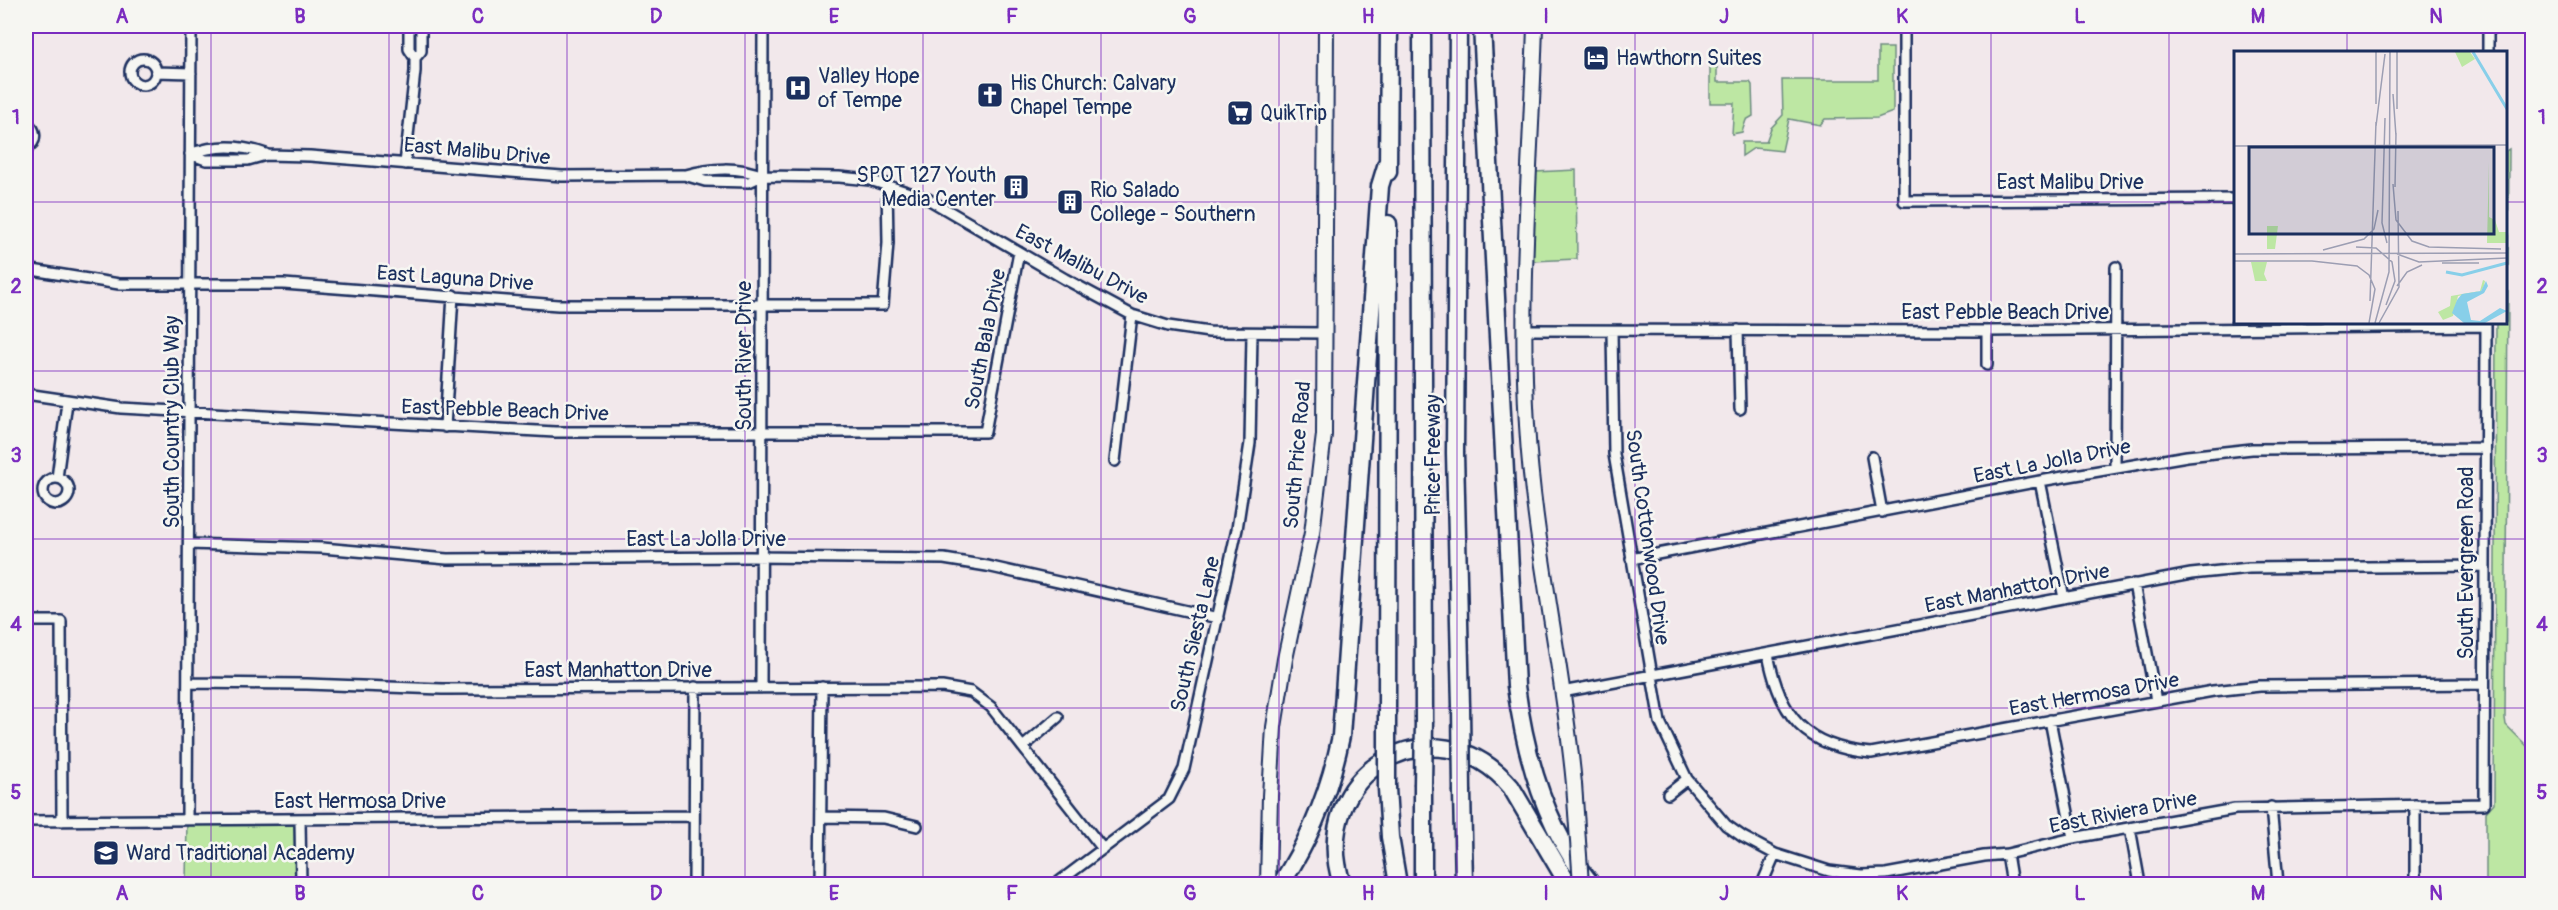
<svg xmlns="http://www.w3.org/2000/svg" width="2558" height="910" font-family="Pangolin,sans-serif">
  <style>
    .green { fill: #bde7a3; stroke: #6c8b80; stroke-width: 1.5 }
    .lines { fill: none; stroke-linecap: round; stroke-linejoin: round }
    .street-casing { stroke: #1b2f5e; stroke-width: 14 }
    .secondary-casing { stroke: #1b2f5e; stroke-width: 18 }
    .highway-casing { stroke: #1b2f5e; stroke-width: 21 }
    .street { stroke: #f6f6f2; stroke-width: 9 }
    .secondary { stroke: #f6f6f2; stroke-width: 14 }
    .highway { stroke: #f6f6f2; stroke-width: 16 }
    .secondary-bridge-casing { stroke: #1b2f5e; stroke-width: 18; stroke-linecap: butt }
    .highway-bridge-casing { stroke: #1b2f5e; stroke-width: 21; stroke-linecap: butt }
    .secondary-bridge { stroke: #f6f6f2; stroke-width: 14 }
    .highway-bridge { stroke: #f6f6f2; stroke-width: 16 }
    .grid { fill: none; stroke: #7b2cbf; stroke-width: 1.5; stroke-opacity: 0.55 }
    .labels { text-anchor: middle; stroke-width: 5; stroke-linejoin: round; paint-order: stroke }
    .poi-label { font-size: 21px; fill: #1b2f5e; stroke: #f6f6f2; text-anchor: start }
    .street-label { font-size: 21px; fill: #1b2f5e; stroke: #f6f6f2 }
    .inset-river { fill: none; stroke: #88cfe9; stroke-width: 3 }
    .inset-road { fill: none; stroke: #9c9eb3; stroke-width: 1.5 }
    .view { fill: #1b2f5e; fill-opacity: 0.15; stroke: #1b2f5e; stroke-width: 3 }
    .inset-edge { fill: none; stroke: #1b2f5e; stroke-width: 3 }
    .neatline { fill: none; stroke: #7b2cbf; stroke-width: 2 }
    .grid-label { font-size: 20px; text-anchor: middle; font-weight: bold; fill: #7b2cbf }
  </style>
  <rect width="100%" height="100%" fill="#f2e8eb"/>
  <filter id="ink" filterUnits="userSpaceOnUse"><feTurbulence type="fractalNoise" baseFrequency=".0167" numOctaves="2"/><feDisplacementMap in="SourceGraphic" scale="12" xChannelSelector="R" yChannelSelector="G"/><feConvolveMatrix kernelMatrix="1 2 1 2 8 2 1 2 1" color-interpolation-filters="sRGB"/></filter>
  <g filter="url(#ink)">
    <path class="green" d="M1878 48H1893V112L1877 118 1825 119 1820 125 1789 119 1782 151 1754 148 1742 156V142H1766L1771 128 1783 115 1782 80H1878Z
      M1710 67H1717V82H1750L1752 85 1753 116 1746 120 1742 132 1732 134 1734 103H1710Z
      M2509 149 2505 718 2506 725 2532 751V884H2486V812L2494 803 2496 323 2506 322V151Z
      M1576 170 1577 259 1533 261 1535 172Z
      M187 819 300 820V884H186Z"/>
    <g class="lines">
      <defs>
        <path id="street" d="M1904 26V201L2236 199
          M2488 26V52
          M415 58 421 51V26
          M130 72a13 13 0 1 1 26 0a13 13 0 1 1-26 0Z
          M156 72 191 73
          M26 123C37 129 38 142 26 148
          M190 154 206 160H248L266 155 310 156 562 176 684 175 705 181 749 182 762 176 839 177 870 180 928 199 1065 279 1132 315 1168 326 1209 332 1326 333
          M190 154C214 145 241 145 266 154
          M405 164 415 71V58L409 49V26
          M686 175C710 168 739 166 762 176
          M26 269 119 284H284L558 305H883L888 243 887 184
          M1525 330 1987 331 2486 326
          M1738 330 1740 409
          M1612 331 1614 454 1660 722 1687 779 1726 825 1743 837 1775 854 1829 871 1861 875 1886 874 1984 856 2007 854 2073 838 2235 809 2484 804 2486 322
          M1987 331V365
          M26 394 121 408 555 432H985L1019 252
          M445 427 453 295
          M1872 457 1882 512
          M1115 461 1132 315
          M2115 467 2116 267
          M57 478 67 402
          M43 491a13 13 0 1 1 26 0a13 13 0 1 1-26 0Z
          M2040 481 2064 598
          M189 544 322 548 447 559 749 557 944 559 987 566 1218 618
          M1631 559 2040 481 2187 456 2252 449 2485 448
          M2134 584 2156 701
          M26 621H61L62 821
          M1768 654C1780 717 1805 747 1871 753L2213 691 2260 686 2484 684
          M189 683 307 684 442 689 942 687 971 692 991 707 1103 849
          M761 687 763 26
          M1562 692 2191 574 2249 568 2485 566
          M2050 720 2073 838
          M1023 747 1058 717
          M1668 794 1687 779
          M2415 805V884
          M2271 807 2278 884
          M822 817 884 818 917 826
          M187 819 191 26
          M300 820 301 884
          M26 821 694 816
          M2130 828 2140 884
          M2007 854 2012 884
          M694 884 695 687
          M820 884 822 687
          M1056 884 1169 799 1184 769 1237 529 1250 443 1252 333
          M1762 884 1775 854"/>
        <path id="secondary" d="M1535 26C1531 158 1519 293 1527 425 1534 545 1563 664 1574 784
          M1268 884 1270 796 1274 727 1285 659 1312 533 1324 435 1326 26"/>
        <path id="highway" d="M1422 26 1424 721
          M1458 26 1455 453 1461 706
          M1482 26 1516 686C1525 755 1546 829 1591 884
          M1388 172 1389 26
          M1387 714 1388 224
          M1387 788 1390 837 1398 884
          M1462 792 1464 884
          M1281 884C1311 838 1330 790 1341 736L1380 186 1387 163
          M1342 884C1306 774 1434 697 1511 787L1568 884
          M1423 884V785"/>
      </defs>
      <use href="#street" class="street-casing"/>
      <use href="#secondary" class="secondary-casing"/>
      <use href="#highway" class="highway-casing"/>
      <use href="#street" class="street"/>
      <use href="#secondary" class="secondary"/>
      <use href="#highway" class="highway"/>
      <defs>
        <path id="secondary-bridge" d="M1574 784 1581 884"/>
        <path id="highway-bridge" d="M1461 706 1462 792
          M1387 714V788
          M1423 785 1424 721"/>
      </defs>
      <use href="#secondary-bridge" class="secondary-bridge-casing"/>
      <use href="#highway-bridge" class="highway-bridge-casing"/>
      <use href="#secondary-bridge" class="secondary-bridge"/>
      <use href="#highway-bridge" class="highway-bridge"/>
    </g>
  </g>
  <path class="grid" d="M211 26V884M389 26V884M567 26V884M745 26V884M923 26V884M1101 26V884M1279 26V884M1457 26V884M1635 26V884M1813 26V884M1991 26V884M2169 26V884M2347 26V52M26 202H2236M2506 202H2532M2347 322V884M26 371H2532M26 539H2532M26 708H2532"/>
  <defs>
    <symbol id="hotel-square" viewBox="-11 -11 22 22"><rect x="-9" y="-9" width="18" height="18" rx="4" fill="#1b2f5e" stroke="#f6f6f2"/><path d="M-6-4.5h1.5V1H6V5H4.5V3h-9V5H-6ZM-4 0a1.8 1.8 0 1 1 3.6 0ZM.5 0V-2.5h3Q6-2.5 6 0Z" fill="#fff"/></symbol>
    <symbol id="hospital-square" viewBox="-11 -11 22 22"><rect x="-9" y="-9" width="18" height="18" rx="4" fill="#1b2f5e" stroke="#f6f6f2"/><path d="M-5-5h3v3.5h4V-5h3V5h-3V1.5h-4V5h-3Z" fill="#fff"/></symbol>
    <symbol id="church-square" viewBox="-11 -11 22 22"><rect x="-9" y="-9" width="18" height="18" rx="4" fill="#1b2f5e" stroke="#f6f6f2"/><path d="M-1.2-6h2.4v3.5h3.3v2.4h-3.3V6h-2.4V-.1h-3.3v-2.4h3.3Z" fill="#fff"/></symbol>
    <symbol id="supermarket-square" viewBox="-11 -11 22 22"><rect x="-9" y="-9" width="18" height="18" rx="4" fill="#1b2f5e" stroke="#f6f6f2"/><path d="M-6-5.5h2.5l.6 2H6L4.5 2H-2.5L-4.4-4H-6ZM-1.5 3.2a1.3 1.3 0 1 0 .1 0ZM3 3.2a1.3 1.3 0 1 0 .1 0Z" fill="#fff"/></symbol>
    <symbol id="building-square" viewBox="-11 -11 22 22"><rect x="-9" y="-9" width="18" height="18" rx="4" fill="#1b2f5e" stroke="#f6f6f2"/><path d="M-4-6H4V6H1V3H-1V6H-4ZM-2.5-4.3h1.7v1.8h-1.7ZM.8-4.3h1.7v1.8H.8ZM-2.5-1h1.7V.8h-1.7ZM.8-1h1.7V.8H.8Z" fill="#fff"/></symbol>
    <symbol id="school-square" viewBox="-11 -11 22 22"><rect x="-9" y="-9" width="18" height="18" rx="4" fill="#1b2f5e" stroke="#f6f6f2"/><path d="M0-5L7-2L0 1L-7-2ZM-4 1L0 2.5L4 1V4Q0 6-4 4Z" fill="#fff"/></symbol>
  </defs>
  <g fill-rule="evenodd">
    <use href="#hotel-square" x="1581" y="43" width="30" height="30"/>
    <use href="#hospital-square" x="783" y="73" width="30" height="30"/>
    <use href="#church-square" x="975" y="80" width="30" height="30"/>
    <use href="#supermarket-square" x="1225" y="98" width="30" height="30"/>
    <use href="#building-square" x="1001" y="172" width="30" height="30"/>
    <use href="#building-square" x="1055" y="187" width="30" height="30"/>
    <use href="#school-square" x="91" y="838" width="30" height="30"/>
  </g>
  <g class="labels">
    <g class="poi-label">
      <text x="1616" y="65">Hawthorn Suites</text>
      <text x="818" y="83">Valley Hope<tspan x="818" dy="24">of Tempe</tspan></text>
      <text x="1010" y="90">His Church: Calvary<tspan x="1010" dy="24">Chapel Tempe</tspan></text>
      <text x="1260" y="120">QuikTrip</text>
      <text x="996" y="182" text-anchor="end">SPOT 127 Youth<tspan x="996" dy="24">Media Center</tspan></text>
      <text x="1090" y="197">Rio Salado<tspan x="1090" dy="24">College - Southern</tspan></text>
      <text x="126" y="860">Ward Traditional Academy</text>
    </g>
    <g class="street-label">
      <text transform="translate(477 151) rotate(5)" y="7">East Malibu Drive</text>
      <text x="2070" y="189">East Malibu Drive</text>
      <text transform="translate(1082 264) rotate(28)" y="7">East Malibu Drive</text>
      <text transform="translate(455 278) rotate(4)" y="7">East Laguna Drive</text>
      <text x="2005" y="319">East Pebble Beach Drive</text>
      <text transform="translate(985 339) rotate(-79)" y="7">South Bala Drive</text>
      <text transform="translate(744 356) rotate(-90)" y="7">South River Drive</text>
      <text transform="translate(505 410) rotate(2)" y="7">East Pebble Beach Drive</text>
      <text transform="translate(172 422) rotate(-90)" y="7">South Country Club Way</text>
      <text transform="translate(1297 455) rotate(-85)" y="7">South Price Road</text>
      <text transform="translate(1433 455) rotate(-90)" y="7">Price Freeway</text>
      <text transform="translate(2052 461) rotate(-11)" y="7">East La Jolla Drive</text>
      <text transform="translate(1648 537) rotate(82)" y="7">South Cottonwood Drive</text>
      <text x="706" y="546">East La Jolla Drive</text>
      <text transform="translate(2466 563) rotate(-90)" y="7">South Evergreen Road</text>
      <text transform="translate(2017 588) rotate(-11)" y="7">East Manhatton Drive</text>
      <text transform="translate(1195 634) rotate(-77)" y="7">South Siesta Lane</text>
      <text x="618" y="677">East Manhatton Drive</text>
      <text transform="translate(2094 694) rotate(-10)" y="7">East Hermosa Drive</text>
      <text x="360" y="808">East Hermosa Drive</text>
      <text transform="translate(2123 812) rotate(-11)" y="7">East Riviera Drive</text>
    </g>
  </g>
  <g transform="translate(2234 51)">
    <rect width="273" height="273" fill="#f2e8eb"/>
    <path d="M221 1H236L241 8 228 16ZM255 111V166L261 169 265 181H273V192H253ZM33 175H44L41 198H33ZM17 211H33L30 223 33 230H21ZM249 229 251 230 250 235 247 240 224 245 219 265 209 269 204 261 216 255 217 245 246 240Z" fill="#bde7a3"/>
    <path d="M252 230 254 235 250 242 233 251 237 269 246 270 266 257 273 260 251 272H230L218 262 223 249 228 243 247 240Z" fill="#88cfe9"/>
    <path class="inset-river" d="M239 1 273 58M212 221 228 224 273 212"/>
    <path class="inset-road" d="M159 43 162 85M142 53V1M163 58V1M151 67 148 172 153 192M142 75 151 3M0 95 273 94M159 133 162 169 178 190 195 196 267 198M161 136 162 82M122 196 142 197 158 211 161 230 152 254M89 199 130 188 140 178 144 159M0 203 273 202M163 203 185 211 273 207M0 210H78L123 215 135 224 141 238 135 272M208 212H245M163 235 173 221 188 214M136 250 142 71M141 272 155 221 156 1M145 272 165 236 164 160"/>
    <path class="view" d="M15 96H260V183H15Z"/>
    <rect width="273" height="273" class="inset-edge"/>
  </g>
  <rect width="2558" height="910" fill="none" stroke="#f6f6f2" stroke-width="66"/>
  <rect x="33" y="33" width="2492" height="844" class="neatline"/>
  <g class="grid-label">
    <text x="122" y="23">A</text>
    <text x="300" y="23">B</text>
    <text x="478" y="23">C</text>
    <text x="656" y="23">D</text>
    <text x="834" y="23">E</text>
    <text x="1012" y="23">F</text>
    <text x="1190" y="23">G</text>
    <text x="1368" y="23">H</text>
    <text x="1546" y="23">I</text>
    <text x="1724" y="23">J</text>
    <text x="1902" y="23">K</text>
    <text x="2080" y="23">L</text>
    <text x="2258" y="23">M</text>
    <text x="2436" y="23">N</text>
    <text x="16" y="124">1</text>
    <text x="2542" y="124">1</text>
    <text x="16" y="293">2</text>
    <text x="2542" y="293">2</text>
    <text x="16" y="462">3</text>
    <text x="2542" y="462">3</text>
    <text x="16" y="631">4</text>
    <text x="2542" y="631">4</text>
    <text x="16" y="799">5</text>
    <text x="2542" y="799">5</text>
    <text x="122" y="900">A</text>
    <text x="300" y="900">B</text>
    <text x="478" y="900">C</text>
    <text x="656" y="900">D</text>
    <text x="834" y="900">E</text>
    <text x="1012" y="900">F</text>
    <text x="1190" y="900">G</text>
    <text x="1368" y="900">H</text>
    <text x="1546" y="900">I</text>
    <text x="1724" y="900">J</text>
    <text x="1902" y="900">K</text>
    <text x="2080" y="900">L</text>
    <text x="2258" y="900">M</text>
    <text x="2436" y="900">N</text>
  </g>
</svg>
